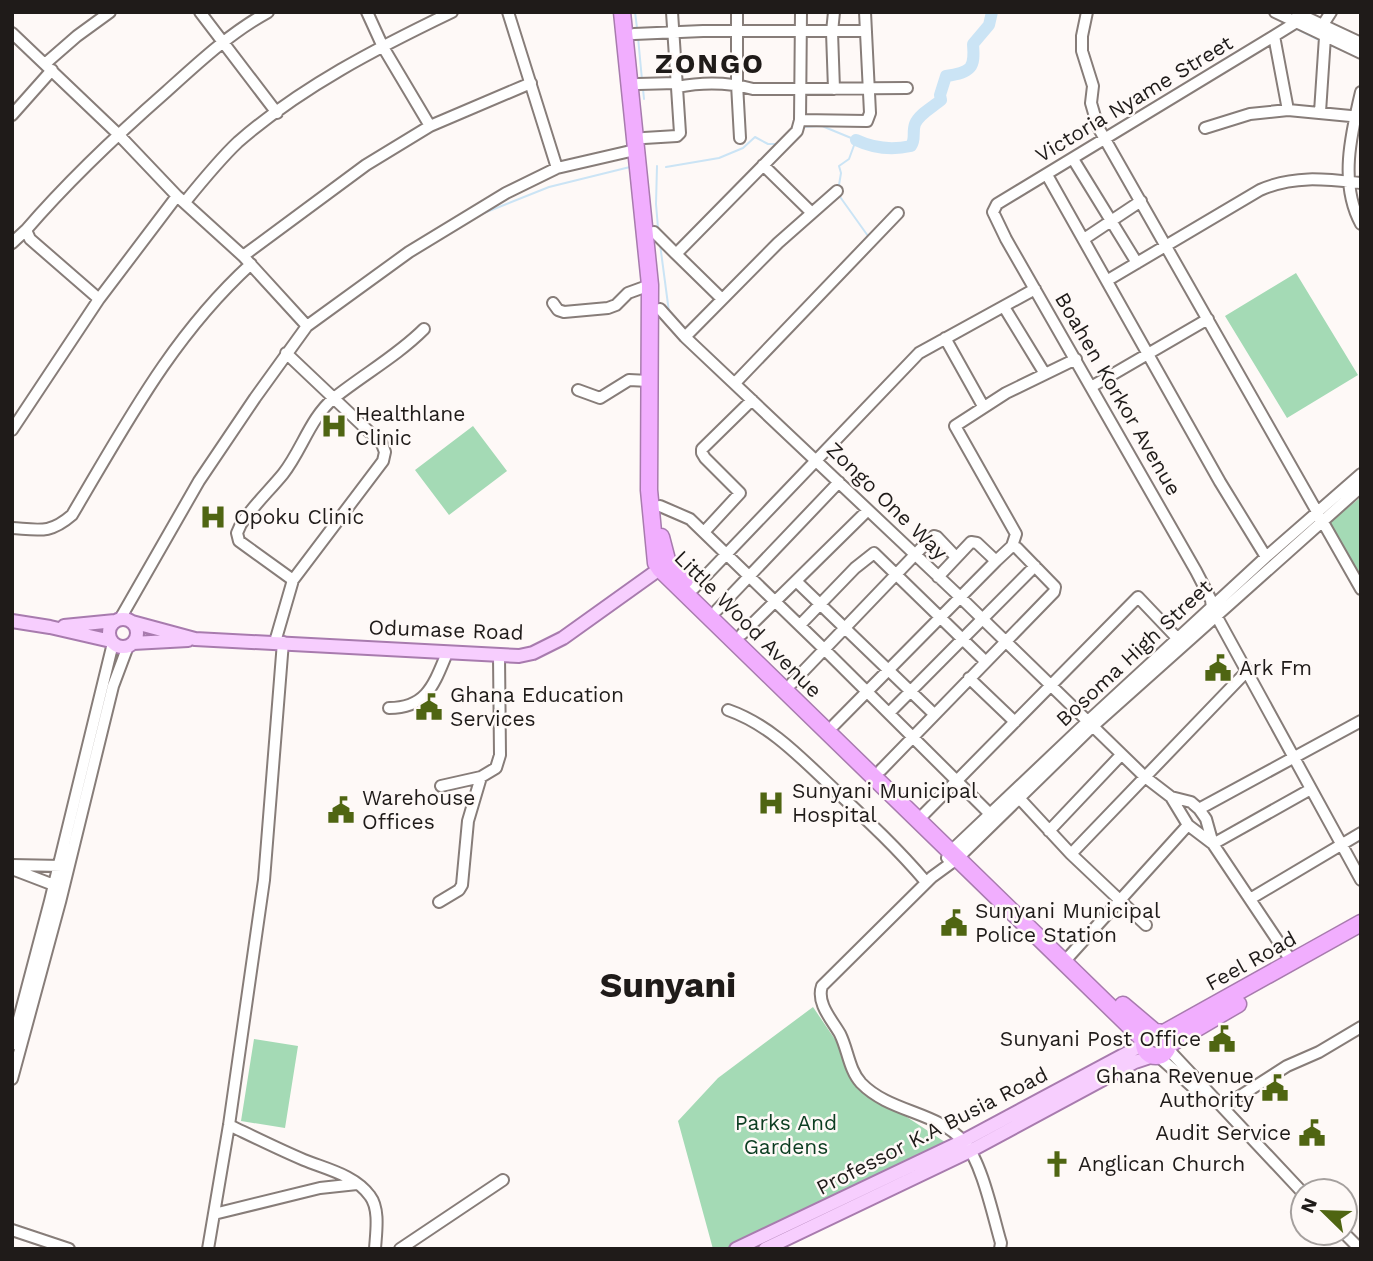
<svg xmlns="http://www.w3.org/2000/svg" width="1373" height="1261" font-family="'Work Sans',sans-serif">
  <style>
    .green { fill: #a4dab5 }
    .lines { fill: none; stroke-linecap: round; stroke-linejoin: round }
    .stream { stroke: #cbe4f5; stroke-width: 2 }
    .river { stroke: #cbe4f5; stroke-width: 12 }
    .minor-casing { stroke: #877d79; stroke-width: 14 }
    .major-casing { stroke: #a87bae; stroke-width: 16 }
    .highway-casing { stroke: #a87bae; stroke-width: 19 }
    .minor { stroke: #fff; stroke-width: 10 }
    .major { stroke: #f7cefe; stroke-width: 12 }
    .highway { stroke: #f1aefe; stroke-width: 16 }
    .labels { text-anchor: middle; stroke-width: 5; stroke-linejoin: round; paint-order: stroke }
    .street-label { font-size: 21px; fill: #1f1b19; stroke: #fef9f7 }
    .poi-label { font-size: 21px; fill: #1f1b19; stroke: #fef9f7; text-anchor: start }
    .park-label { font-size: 21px; fill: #0b3d21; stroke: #fef9f7 }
    .district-label { font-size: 28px; font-weight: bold; letter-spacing: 2px; fill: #1f1b19; stroke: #fef9f7 }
    .town-label { font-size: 35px; font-weight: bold; fill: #1f1b19; stroke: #fef9f7 }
  </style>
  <rect width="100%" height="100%" fill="#fef9f7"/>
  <path class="green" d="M1296 273 1358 375 1287 418 1225 316Z
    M473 426 507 471 449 515 415 470Z
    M1361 497V578L1329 523Z
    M813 1007 847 1057 881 1100 957 1150 749 1249H713L678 1121 718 1078Z
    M254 1039 298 1046 285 1128 241 1121Z"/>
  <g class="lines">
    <path class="stream" d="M635 12 637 28
      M1295 28 1321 41
      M638 37 642 80
      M1330 45 1361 58
      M643 89 644 99
      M802 127 822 126 856 140 849 159 839 166 841 173 839 185
      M657 166 656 204 658 228
      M666 167 719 158 743 148 755 137 768 144H777
      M838 194 868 236
      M484 213 549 187 630 167
      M660 244 669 312
      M692 336 721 363"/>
    <path class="river" d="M856 140C873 148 893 150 911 146 916 139 912 132 915 124 919 114 933 107 941 100L940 95 946 76C972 72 975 68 973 44L989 25 992 12"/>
    <defs>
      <path id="minor" d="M200 12 277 113
        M367 12 383 47 430 126
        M508 12 557 168
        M737 12V84L740 138
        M1087 12 1082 36V51L1093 86 1091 103 1098 127 1361 589
        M1275 12 1361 53
        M1297 13 1361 43
        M1302 16 1295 23 1274 36 997 204 993 212 1006 239 1196 571 1211 600 1212 608 1361 880
        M1322 26 1331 12
        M12 33 118 134 177 196 243 256 307 326
        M634 34 703 31H866
        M1274 36 1288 110 1361 117
        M46 63 77 36 110 12
        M638 84 676 83
        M677 87C702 82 728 82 753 89L907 88
        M834 89 832 32 834 12
        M1361 92C1351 134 1339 184 1361 224
        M1320 112 1325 37
        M12 115 52 70
        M800 120 801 12
        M1205 128 1250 114 1288 110
        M644 138 677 136 680 133 672 12
        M1073 159 1137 263
        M763 165 812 213
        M1047 175 1220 482 1266 557
        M185 202C202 181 219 160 238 142 301 87 377 48 452 12
        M654 232 676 254 797 131 800 120 867 121 870 113 865 12
        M1084 239 1141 201
        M12 243 26 230
        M676 254 722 299
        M243 256 366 165 430 126 531 83
        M1108 280 1260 190C1294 175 1325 179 1361 183
        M99 299 30 239 26 230C69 180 118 134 167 91 199 62 230 33 268 12
        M553 303 558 310 564 312 608 308 616 305 628 293 650 285
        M1004 307 1045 374
        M660 309 685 337 959 596 1145 777 1171 797 1191 802 1199 809 1206 819 1213 844 1292 962
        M685 337 778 243 837 191
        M945 338 983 406
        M735 383 898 213
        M1091 387 1208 319
        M578 390 600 398 629 380 649 381
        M12 430 99 299 177 196
        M660 506 690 519 824 649 991 815
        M12 528C40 530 50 534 72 515 126 424 172 336 251 264
        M704 532 740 493 705 458 702 453V449L752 400
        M1012 546 1016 534 955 426 1006 393 1076 359
        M938 577 971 542 977 543 996 561
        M293 580 239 541 237 533 241 524C253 506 269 491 283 474 302 450 310 418 334 398 364 374 397 356 424 329
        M796 581 934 714
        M694 588 919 353 1035 289
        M717 610 839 482
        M120 619 199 481 255 398 307 326 409 252 506 193 557 168 635 150
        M800 625 855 568 874 553 985 661
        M742 634 868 510
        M275 642 293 580 383 461 385 452 382 444 286 353
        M969 678 1015 722
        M792 683 931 538 934 536 937 537 956 557
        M389 708C427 708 434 684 447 653
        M728 710C771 725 802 759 835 790 867 820 898 849 926 882
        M889 713 1035 566
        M834 725 996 561 1012 546 1017 548 1055 587 1054 592 881 770
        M441 786 481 777 496 768 500 755 499 656
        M1171 797 1188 825 1213 844 1311 789
        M1019 798 1071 854 1247 671
        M1199 809 1361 721
        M924 814 1138 597 1178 639
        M1049 831 1121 755
        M1071 854 1146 925
        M947 858 951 851 1087 722 1266 557 1361 474
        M12 865 62 866
        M12 869 59 887
        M1250 899 1361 833
        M439 902 459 890 462 885 468 821 481 777
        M1064 962 1188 825
        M12 1045 50 901 113 643
        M1167 1048 1303 1193
        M1158 1056 1204 1097
        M12 1079 60 902 113 686 128 646
        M1223 1107 1287 1066 1319 1052 1361 1027
        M229 1125C254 1137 278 1149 304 1160 326 1169 355 1175 370 1196 380 1209 376 1233 375 1249
        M214 1214 320 1188 357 1184
        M12 1230 69 1249
        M1344 1233 1360 1249
        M208 1249 229 1125 264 880 283 642
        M400 1249 503 1180
        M1000 1249 1001 1243C993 1216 982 1162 964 1142 937 1111 890 1113 861 1083 849 1070 848 1050 840 1034 832 1020 816 1003 822 986L932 877 958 858 1092 727 1361 487"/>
      <path id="major" d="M109 633a14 14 0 1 1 28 0a14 14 0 1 1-28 0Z
        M12 621 50 627 111 641
        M132 622 195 639 519 656 533 653 563 638 665 565
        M64 626 115 621
        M133 643 188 640
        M736 1249 963 1141 1144 1044
        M765 1249 970 1151 1135 1062 1153 1056"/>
      <path id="highway" d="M622 12 650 285 649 490 656 563 660 569 1145 1041
        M661 537 667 560 685 580
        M1123 1005 1156 1033
        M1144 1044a12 12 0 1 1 24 0a12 12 0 1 1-24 0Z
        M1162 1034 1361 923
        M1168 1045 1238 1004"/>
    </defs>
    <use href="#minor" class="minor-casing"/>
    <use href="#major" class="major-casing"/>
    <use href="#highway" class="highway-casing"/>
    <use href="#minor" class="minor"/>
    <use href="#major" class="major"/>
    <use href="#highway" class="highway"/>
  </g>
  <defs>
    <symbol id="hospital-bare" viewBox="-9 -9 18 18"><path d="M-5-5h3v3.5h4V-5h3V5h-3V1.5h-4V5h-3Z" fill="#4f6512" stroke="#fef9f7" stroke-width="2.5" paint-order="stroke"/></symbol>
    <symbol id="civic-bare" viewBox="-9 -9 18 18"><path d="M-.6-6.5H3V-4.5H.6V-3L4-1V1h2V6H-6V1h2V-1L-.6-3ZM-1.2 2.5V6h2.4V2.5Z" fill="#4f6512" stroke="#fef9f7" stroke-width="2.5" paint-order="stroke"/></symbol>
    <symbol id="church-bare" viewBox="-9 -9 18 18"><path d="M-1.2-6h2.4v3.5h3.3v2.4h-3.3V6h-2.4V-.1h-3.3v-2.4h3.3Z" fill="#4f6512" stroke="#fef9f7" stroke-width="2.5" paint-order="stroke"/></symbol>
  </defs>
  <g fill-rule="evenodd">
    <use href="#hospital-bare" x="315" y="407" width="38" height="38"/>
    <use href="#hospital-bare" x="194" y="498" width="38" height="38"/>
    <use href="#civic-bare" x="1199" y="649" width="38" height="38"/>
    <use href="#civic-bare" x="410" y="688" width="38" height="38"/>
    <use href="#hospital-bare" x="752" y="784" width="38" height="38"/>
    <use href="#civic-bare" x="322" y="791" width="38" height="38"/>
    <use href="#civic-bare" x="935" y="904" width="38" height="38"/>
    <use href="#civic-bare" x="1203" y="1020" width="38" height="38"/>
    <use href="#civic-bare" x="1256" y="1069" width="38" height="38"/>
    <use href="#civic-bare" x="1293" y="1114" width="38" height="38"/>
    <use href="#church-bare" x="1038" y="1145" width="38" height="38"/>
  </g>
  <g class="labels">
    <g class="street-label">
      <text transform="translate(1134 99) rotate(-31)" y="7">Victoria Nyame Street</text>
      <text transform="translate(1118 394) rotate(60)" y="7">Boahen Korkor Avenue</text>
      <text transform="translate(887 501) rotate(44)" y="7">Zongo One Way</text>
      <text transform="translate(748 624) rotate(45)" y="7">Little Wood Avenue</text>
      <text transform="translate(446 630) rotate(2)" y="7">Odumase Road</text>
      <text transform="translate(1134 653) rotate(-43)" y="7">Bosoma High Street</text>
      <text transform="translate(1251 961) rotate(-29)" y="7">Feel Road</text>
      <text transform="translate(932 1131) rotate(-27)" y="7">Professor K.A Busia Road</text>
    </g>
    <g class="poi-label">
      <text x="355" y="421">Healthlane<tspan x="355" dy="24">Clinic</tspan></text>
      <text x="234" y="524">Opoku Clinic</text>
      <text x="1239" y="675">Ark Fm</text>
      <text x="450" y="702">Ghana Education<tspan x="450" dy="24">Services</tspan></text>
      <text x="792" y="798">Sunyani Municipal<tspan x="792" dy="24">Hospital</tspan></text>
      <text x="362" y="805">Warehouse<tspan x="362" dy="24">Offices</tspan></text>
      <text x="975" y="918">Sunyani Municipal<tspan x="975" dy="24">Police Station</tspan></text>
      <text x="1201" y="1046" text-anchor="end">Sunyani Post Office</text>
      <text x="1254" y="1083" text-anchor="end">Ghana Revenue<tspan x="1254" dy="24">Authority</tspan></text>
      <text x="1291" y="1140" text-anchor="end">Audit Service</text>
      <text x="1078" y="1171">Anglican Church</text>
    </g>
    <g class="park-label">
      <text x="786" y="1130">Parks And<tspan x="786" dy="24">Gardens</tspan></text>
    </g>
    <g class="district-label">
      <text x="710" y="73">ZONGO</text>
    </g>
    <g class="town-label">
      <text x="668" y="997">Sunyani</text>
    </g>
  </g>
  <rect width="1373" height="1261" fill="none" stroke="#1f1b19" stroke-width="28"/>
  <g transform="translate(1324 1212) rotate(293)"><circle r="33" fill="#fef9f7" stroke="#a5a09e" stroke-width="2"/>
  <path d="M0-5L12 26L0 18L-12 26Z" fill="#4f6512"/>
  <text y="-10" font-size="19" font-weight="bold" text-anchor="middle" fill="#1f1b19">N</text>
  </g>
</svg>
